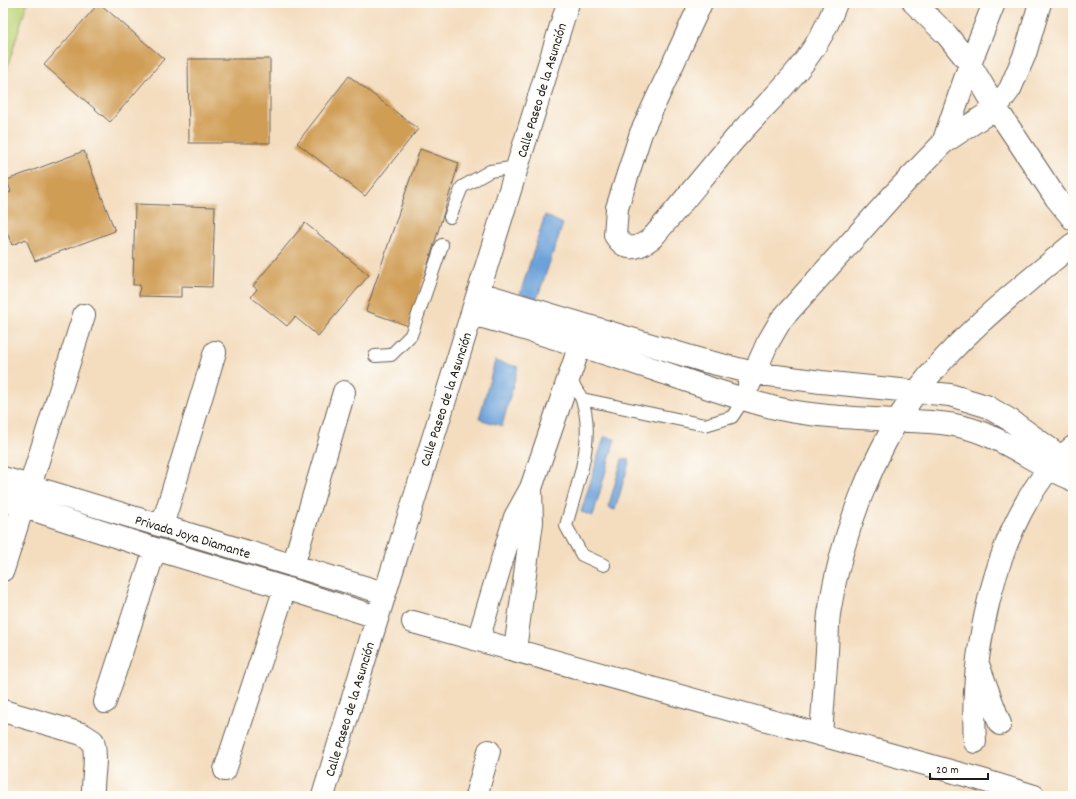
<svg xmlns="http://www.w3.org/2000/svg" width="1076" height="799" font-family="Dekko,sans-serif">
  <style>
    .green { fill: #bed477; stroke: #6d784a }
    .water { fill: #6ca1d9; stroke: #445e7a }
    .building { fill: #d09d54 }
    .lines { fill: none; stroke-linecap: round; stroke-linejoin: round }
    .lane-casing { stroke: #686055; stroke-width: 14 }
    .street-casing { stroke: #686055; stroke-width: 24 }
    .lane { stroke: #fff; stroke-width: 12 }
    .street { stroke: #fff; stroke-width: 22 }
    .labels { text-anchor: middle; stroke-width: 3; stroke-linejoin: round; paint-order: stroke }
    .street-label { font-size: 14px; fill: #1c1c1c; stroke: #fdfcf7 }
  </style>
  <rect width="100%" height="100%" fill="#fdfcf7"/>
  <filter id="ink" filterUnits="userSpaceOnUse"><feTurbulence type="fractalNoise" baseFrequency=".025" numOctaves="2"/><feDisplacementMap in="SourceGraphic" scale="8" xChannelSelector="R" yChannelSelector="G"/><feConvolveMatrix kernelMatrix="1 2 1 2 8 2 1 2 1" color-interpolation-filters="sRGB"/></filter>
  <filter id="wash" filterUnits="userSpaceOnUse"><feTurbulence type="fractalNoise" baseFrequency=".012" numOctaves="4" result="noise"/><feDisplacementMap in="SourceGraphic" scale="16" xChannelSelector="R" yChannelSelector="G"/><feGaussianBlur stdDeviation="0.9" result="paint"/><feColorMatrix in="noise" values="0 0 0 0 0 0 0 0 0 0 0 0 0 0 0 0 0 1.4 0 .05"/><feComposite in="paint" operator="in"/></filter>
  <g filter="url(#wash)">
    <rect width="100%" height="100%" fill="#f4ddbf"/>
    <path class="green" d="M3 3H27L3 82Z"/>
    <path class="water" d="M545 215 563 224 537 299 520 294Z
      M495 361 518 367 502 426 479 419Z
      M604 437 615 439 593 516 581 512Z
      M622 459 630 460 615 510 608 508Z"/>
    <g id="blocks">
      <path class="building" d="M99 3 164 59 110 122 44 65Z
        M188 59H270V143H189Z
        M349 76 418 129 365 196 297 143Z
        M420 149 459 163 409 326 366 311Z
        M84 151 115 231 35 261 26 239 12 245 3 222V195L11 192 7 180Z
        M135 204 215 207 212 287 181 286V297L139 296 140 285H133Z
        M305 223 369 275 318 336 295 317 287 326 251 297 257 289 253 286Z"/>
    </g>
  </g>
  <g filter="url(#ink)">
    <use href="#blocks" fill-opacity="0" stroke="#686055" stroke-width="1"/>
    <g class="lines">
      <defs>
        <path id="lane" d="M450 217 462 187 490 171 517 167
          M375 356 391 355 411 335 442 245
          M569 379C573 386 580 393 582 400 596 440 576 487 566 526L582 555 604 565
          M582 399 705 425 732 417 744 399"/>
        <path id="street" d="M701 3 641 133 617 208 615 235C626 252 636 250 652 238 680 206 706 173 734 140 774 94 815 63 836 3
          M914 3 947 35 970 64 996 108 1056 198 1073 219
          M943 143 970 64 994 3
          M479 293 701 360 754 373 821 382 950 395 986 406 1010 420 1061 457 1073 480
          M472 314C533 331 593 349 653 369 695 383 737 399 780 409 818 417 858 418 896 420 917 422 938 421 959 426 1002 435 1032 463 1072 479
          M749 385 767 344 781 320 894 194 943 143 996 108 1010 89 1025 54 1040 3
          M3 478 384 593
          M30 486 84 315
          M3 500 155 549 285 588 377 617
          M162 526 215 352
          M293 566 344 392
          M3 570 23 506
          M413 622 821 735
          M478 640 515 517 531 488 580 345
          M515 650 532 522 531 489
          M979 667 1000 724
          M105 702 155 549
          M3 711 82 734 93 741C98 759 92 777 93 796
          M975 742C970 656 993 538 1049 469 1056 461 1065 454 1073 447
          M225 770 285 588
          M323 796C403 531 487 267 568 3
          M476 796 489 751
          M1034 796 979 779 821 735C823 707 825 679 827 651 828 637 827 622 830 608 841 537 874 449 917 391 960 334 1019 289 1073 244"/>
      </defs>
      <use href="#lane" class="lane-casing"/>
      <use href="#street" class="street-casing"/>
      <use href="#lane" class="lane"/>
      <use href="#street" class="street"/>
    </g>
  </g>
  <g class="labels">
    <g class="street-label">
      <text transform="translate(541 90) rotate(-73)" y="5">Calle Paseo de la Asunción</text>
      <text transform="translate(445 399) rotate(-72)" y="5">Calle Paseo de la Asunción</text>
      <text transform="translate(193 536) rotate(17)" y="5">Privada Joya Diamante</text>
      <text transform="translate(349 709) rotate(-73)" y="5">Calle Paseo de la Asunción</text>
    </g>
  </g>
  <rect width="1076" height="799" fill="none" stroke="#fdfcf7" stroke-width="16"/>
  <path d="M930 773v6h58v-6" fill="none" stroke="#1c1c1c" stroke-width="2"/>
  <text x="936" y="773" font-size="12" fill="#1c1c1c" stroke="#fdfcf7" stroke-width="3" paint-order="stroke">20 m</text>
</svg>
